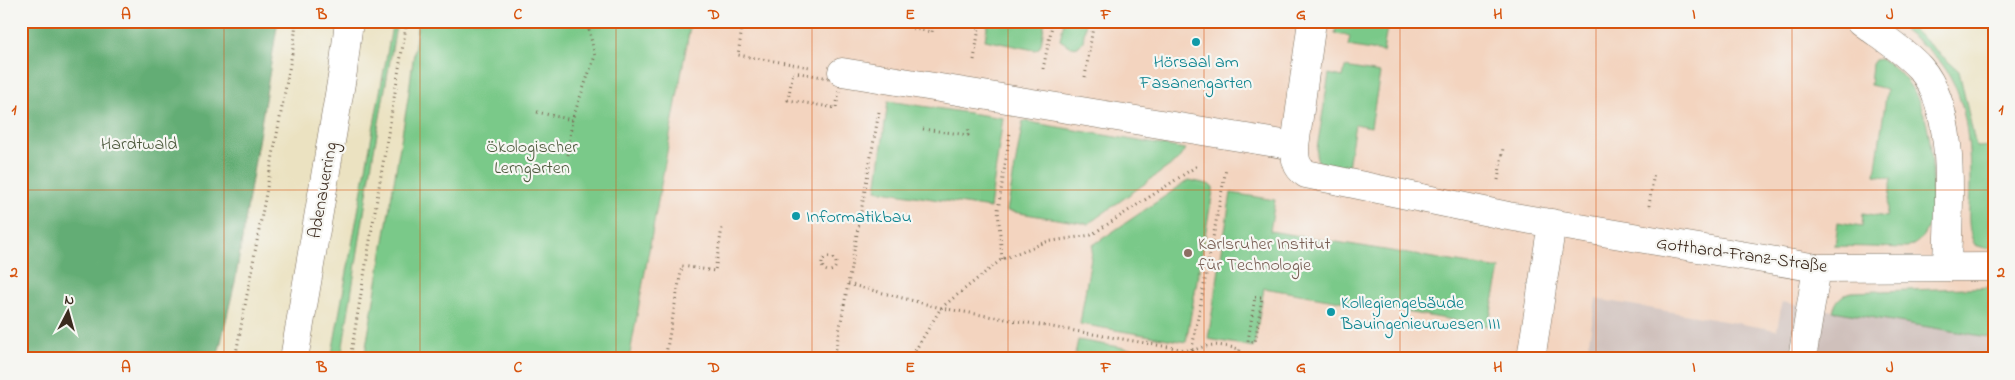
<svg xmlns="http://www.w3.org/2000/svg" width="2015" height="380" font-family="'Indie Flower',sans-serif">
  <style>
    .built { fill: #f3d4bf }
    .industrial { fill: #cfc0bb }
    .green { fill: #7ac989; stroke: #5a7a54 }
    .forest { fill: #63ad75; stroke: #4f6c4a }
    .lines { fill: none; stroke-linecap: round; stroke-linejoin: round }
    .minor-casing { stroke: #796a57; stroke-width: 29 }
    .major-casing { stroke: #796a57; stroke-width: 29 }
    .path { stroke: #796a57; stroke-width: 3; stroke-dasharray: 1 4; stroke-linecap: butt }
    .minor { stroke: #fff; stroke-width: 28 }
    .major { stroke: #fff; stroke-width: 28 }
    .grid { fill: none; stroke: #d7540e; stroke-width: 1; stroke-opacity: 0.55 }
    .culture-dot { fill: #0f9aa8; stroke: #f6f6f2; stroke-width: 2 }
    .education-dot { fill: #8d6e63; stroke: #f6f6f2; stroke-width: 2 }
    .labels { text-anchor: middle; stroke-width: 4.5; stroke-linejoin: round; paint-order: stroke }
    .culture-label { font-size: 18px; fill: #0d838f; stroke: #f6f6f2; text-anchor: start }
    .park-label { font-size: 18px; fill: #4e5a3e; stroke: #f6f6f2 }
    .street-label { font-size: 18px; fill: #3b2a1e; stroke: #f6f6f2 }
    .education-label { font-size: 18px; fill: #785e54; stroke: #f6f6f2; text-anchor: start }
    .neatline { fill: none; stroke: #d7540e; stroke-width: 2 }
    .grid-label { font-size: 16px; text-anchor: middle; font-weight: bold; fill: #d7540e }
  </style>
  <rect width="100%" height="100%" fill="#f6f6f2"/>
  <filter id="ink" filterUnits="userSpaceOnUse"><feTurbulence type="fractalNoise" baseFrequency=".02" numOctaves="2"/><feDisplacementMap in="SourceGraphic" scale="10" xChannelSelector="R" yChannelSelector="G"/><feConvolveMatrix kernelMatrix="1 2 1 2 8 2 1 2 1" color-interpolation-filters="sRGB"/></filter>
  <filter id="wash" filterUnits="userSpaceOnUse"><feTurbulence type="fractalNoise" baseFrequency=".0096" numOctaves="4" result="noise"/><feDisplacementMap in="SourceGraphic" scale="20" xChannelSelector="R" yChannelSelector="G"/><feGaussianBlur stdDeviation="1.12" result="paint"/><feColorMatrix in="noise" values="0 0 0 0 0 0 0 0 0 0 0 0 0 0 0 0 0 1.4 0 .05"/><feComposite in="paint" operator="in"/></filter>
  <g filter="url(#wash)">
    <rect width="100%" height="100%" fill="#ebe2c1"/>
    <path class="built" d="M418 21H1903L1959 71 1976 147 1994 146V359H364L408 99Z"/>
    <path class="industrial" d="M1596 299 1777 330 1782 302 1994 338V359H1586Z"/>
    <path class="green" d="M393 21H397L373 156 341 359H331Z
      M418 21H691L629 359H364L408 99Z
      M988 21H1045L1041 44 1038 49 1034 50 985 40Z
      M1064 21H1086L1083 41 1079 46 1071 47 1060 40Z
      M1337 21H1388L1383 52 1348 46 1350 36 1335 34Z
      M1893 21H1903L1959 71 1976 147 1994 146V249L1985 248 1975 245C1965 227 1970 205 1970 185 1970 145 1967 97 1942 64 1929 48 1909 34 1893 21Z
      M1880 59C1890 63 1897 70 1904 78 1930 108 1933 151 1932 190 1932 204 1933 222 1924 234 1920 241 1914 245 1907 248L1835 246 1838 222 1862 226 1863 213 1886 217 1892 178 1875 175 1887 89 1870 85 1872 64 1875 60Z
      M1345 67 1380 73 1371 127 1355 124 1348 167 1321 163 1318 161 1316 155 1329 74 1343 77Z
      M888 101 1003 118 990 208 876 190Z
      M1023 121 1185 149 1178 160 1088 224 1007 211Z
      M1189 180 1208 184 1213 187V191L1186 342 1080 324 1093 245Z
      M1231 193 1275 200 1270 231 1500 269 1488 326 1264 288 1254 347 1208 339Z
      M1994 287V338L1833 311C1836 300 1842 294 1852 292Z
      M1078 340 1183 358V359H1074Z"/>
    <path class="forest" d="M21 21H278L235 282 217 359H21Z"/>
  </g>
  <g filter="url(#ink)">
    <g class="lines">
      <defs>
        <path id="minor" d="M1312 21 1295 146C1295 157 1295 167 1306 174L1508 216 1817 268 1994 267
          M1861 21C1880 36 1904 50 1920 68 1959 112 1948 211 1947 267
          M842 72 1295 146
          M1531 359 1552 223
          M1802 359 1817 268"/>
        <path id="major" d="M294 359 343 71 349 21"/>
      </defs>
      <use href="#minor" class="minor-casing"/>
      <use href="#major" class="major-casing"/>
      <path class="path" d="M743 21 738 55 810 67
        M893 21 910 24 909 28 932 32 934 21
        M589 27 603 21
        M974 60 980 21
        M1043 69 1053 21
        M793 72 841 80 836 108 788 100Z
        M1085 77 1094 21
        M537 112 572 120 595 56 587 21
        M879 112 848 284 941 308 1192 351 1197 359
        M923 129 968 135 969 128
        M568 155 572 120
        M1498 180 1503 148
        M1649 206 1654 172
        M822 264a7 7 0 1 1 14 0a7 7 0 1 1-14 0Z
        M1002 259 998 210 1010 133
        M1255 297H1262L1255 342 1248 341Z
        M1192 351C1213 342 1218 345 1240 349L1238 359
        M1193 352 1207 356
        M235 359 294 43 296 21
        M350 359 407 21
        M665 359 682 266 715 271 722 228
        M834 359 848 284
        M910 359 941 308 1002 259 1046 242 1091 235 1197 166
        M1190 359 1226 169"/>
      <use href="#minor" class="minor"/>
      <use href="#major" class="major"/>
    </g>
  </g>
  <path class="grid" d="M224 21V359M420 21V359M616 21V359M812 21V359M1008 21V359M1204 21V359M1400 21V359M1596 21V359M1792 21V359M21 190H1994"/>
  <g class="culture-dot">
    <circle cx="1196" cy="42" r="5"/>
    <circle cx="796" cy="216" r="5"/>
    <circle cx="1331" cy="312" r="5"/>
  </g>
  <circle class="education-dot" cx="1188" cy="253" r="5"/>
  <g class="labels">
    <g class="culture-label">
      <text x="1196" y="67" text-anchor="middle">Hörsaal am<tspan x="1196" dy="21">Fasanengarten</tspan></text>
      <text x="806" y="222">Informatikbau</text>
      <text x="1341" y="308">Kollegiengebäude<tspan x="1341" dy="21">Bauingenieurwesen III</tspan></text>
    </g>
    <g class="park-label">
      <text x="139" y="149">Hardtwald</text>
      <text x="532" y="152">Ökologischer<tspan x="532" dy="21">Lerngarten</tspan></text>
    </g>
    <g class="street-label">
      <text transform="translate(322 190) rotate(-80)" y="6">Adenauerring</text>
      <text transform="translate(1742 254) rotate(8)" y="6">Gotthard-Franz-Straße</text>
    </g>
    <g class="education-label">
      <text x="1198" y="249">Karlsruher Institut<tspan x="1198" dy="21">für Technologie</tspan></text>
    </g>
  </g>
  <rect width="2015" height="380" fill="none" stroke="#f6f6f2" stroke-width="55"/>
  <g transform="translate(68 312) rotate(6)" stroke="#f6f6f2" stroke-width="4" paint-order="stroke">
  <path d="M0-4L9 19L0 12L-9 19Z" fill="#3b2a1e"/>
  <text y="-8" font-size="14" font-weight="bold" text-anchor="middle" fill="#3b2a1e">N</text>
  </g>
  <rect x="28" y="28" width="1960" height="324" class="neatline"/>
  <g class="grid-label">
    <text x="126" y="19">A</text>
    <text x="322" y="19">B</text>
    <text x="518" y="19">C</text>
    <text x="714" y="19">D</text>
    <text x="910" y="19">E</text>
    <text x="1106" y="19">F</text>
    <text x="1301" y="19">G</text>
    <text x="1498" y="19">H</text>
    <text x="1694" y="19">I</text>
    <text x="1890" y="19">J</text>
    <text x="14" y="114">1</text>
    <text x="2001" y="114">1</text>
    <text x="14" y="277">2</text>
    <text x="2001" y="277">2</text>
    <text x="126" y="372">A</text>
    <text x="322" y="372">B</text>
    <text x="518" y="372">C</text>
    <text x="714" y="372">D</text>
    <text x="910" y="372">E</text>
    <text x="1106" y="372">F</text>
    <text x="1301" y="372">G</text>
    <text x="1498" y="372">H</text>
    <text x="1694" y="372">I</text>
    <text x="1890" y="372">J</text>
  </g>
</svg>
